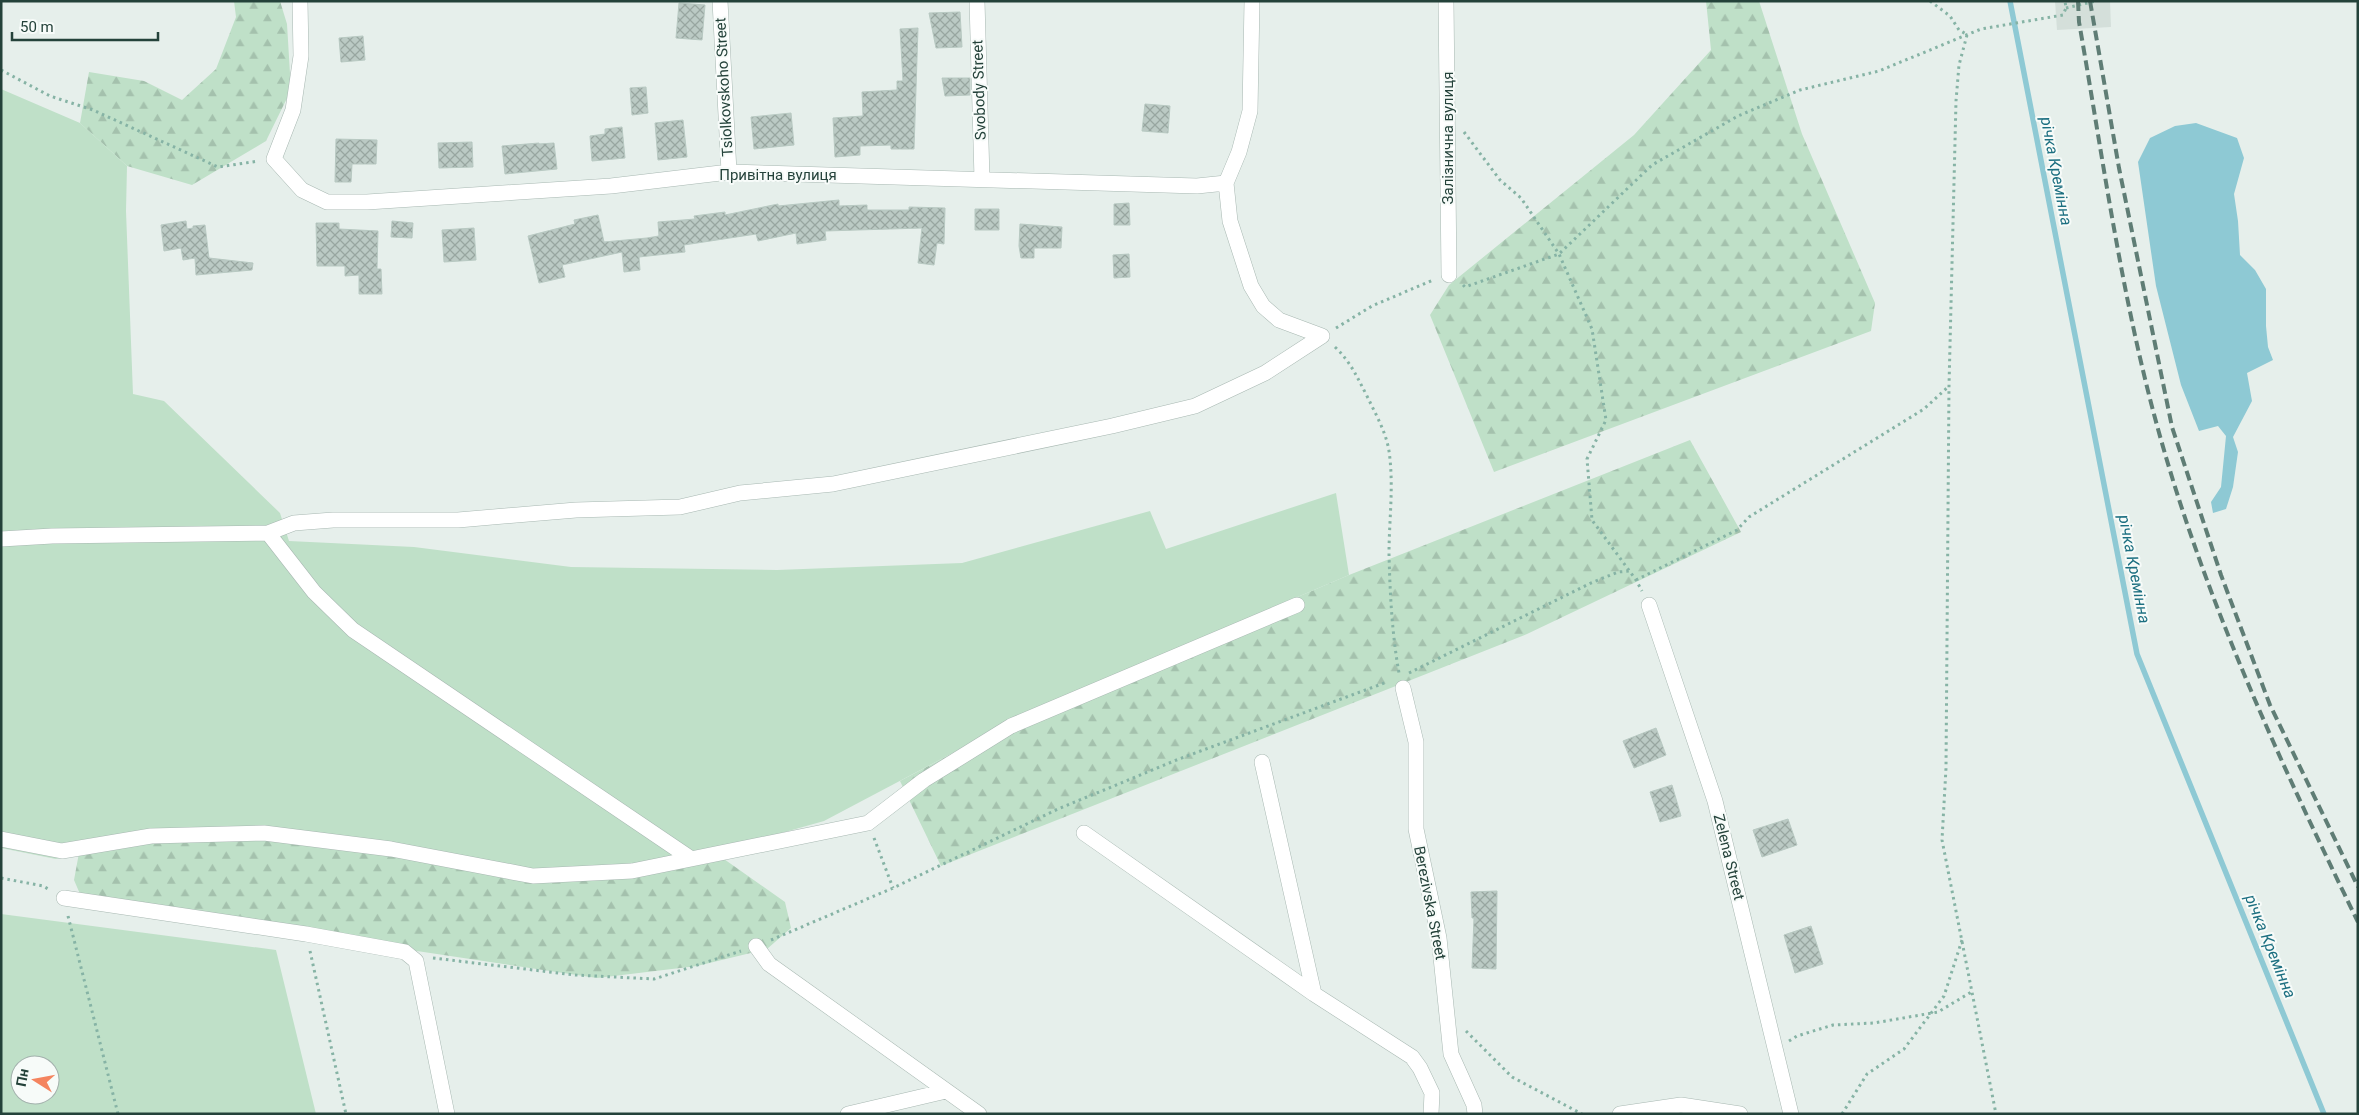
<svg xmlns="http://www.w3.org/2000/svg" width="2359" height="1115" font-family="Roboto,sans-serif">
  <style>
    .built { fill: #d4dfda }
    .forest { fill: url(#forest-firs) }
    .garden { fill: #bfe0c8; fill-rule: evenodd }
    .water { fill: #8ec9d4 }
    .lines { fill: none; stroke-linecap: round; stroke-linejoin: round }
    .stream { stroke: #8ec9d4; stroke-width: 5.5 }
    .building { fill: url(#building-cross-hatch); stroke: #b8c9c2 }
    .minor-casing { stroke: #a8b8b2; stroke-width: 16 }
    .path { stroke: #86b3a5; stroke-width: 3; stroke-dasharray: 2.5 4; stroke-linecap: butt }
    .minor { stroke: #fff; stroke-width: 15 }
    .rail { stroke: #5f7d75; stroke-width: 4; stroke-dasharray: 10 5; stroke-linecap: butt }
    .labels { text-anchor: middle; stroke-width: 4; stroke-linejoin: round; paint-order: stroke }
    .street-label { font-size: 15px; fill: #24423a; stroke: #f7fbf9 }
    .water-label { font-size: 16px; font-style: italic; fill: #1c6f80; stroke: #f7fbf9 }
  </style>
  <defs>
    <pattern id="forest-firs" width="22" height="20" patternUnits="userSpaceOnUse" patternTransform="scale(1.25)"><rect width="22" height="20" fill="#bfe0c8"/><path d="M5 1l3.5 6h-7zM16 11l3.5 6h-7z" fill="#a4c1ad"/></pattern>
    <pattern id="building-cross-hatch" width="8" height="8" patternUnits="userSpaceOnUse" patternTransform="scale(1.25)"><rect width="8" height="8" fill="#bbcac4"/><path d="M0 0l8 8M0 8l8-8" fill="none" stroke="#98a6a0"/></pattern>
  </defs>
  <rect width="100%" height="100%" fill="#e6efeb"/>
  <path class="built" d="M2055 1H2110L2111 27 2057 30Z"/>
  <path class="forest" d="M234 1H280L287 24 291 90 266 141 192 185 127 166 80 123 89 72 144 81 182 100 216 69 236 17Z
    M1706 1H1759L1802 134 1875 303 1871 331 1494 472 1430 315 1449 285 1634 135 1711 50Z
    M1690 440 1741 532 1527 634 941 866 900 781 1034 710 1349 575Z
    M150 836 714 852 785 902 791 928 767 949 697 966 597 978 83 901 74 880 79 853Z"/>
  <path class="garden" d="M1 89 80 123 127 166 126 211 133 394 164 401 280 513 289 541 414 547 571 567 777 570 962 563 1150 511 1166 549 1336 493 1349 575 1034 710 824 821 648 871 518 878 360 842 150 836 56 859 1 848Z
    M1 914 276 950 316 1114H1ZM20 1065H50V1095H20Z"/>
  <path class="water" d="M2196 123 2237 138 2244 158 2234 194 2238 221 2240 255 2255 270 2266 289V326L2268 347 2273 360 2247 373 2252 401 2233 437 2238 452 2233 487 2226 509 2213 513 2211 502 2221 487 2226 436 2218 426 2199 431 2181 385 2156 286 2138 162 2150 138 2175 126Z"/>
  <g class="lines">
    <path class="stream" d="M2010 1 2137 654 2324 1114"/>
  </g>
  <path class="building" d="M679 3 705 5 702 40 676 38Z
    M960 12 962 47 936 48 929 13Z
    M918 28 914 149H891V145L860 146V155L835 157 833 118 863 116 862 92 897 90V81H903L900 29Z
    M363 36 365 60 341 62 339 38Z
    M942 78H970V95L945 96Z
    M646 87 648 113 632 115 630 88Z
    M1145 104 1170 106 1168 133 1142 131Z
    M791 113 794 145 754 149 751 117Z
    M683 120 687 157 658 160 655 123Z
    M622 127 625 158 592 161 590 136 605 134V129Z
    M336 139 377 140 376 164H352L351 182H335Z
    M472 142 473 167 439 168 438 143Z
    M539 143V144L554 143 557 169 505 174 502 146Z
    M839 200V206L867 205V210H909V207L945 208 944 244 937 243 934 265 918 263 922 228 825 231 826 240 797 244 796 233 758 241 756 234 684 245 685 252 639 257 640 270 624 272 622 252 562 265 565 277 539 283 528 236 575 224 574 220 598 215 604 242 647 238 659 236 658 222 695 219 694 216 725 212V215L778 204V206Z
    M1129 203 1130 225H1114V204Z
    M975 209H999V230H975Z
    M186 221 187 229 193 228V226L205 225 209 258 253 263 252 270 196 275 195 258 183 260 181 248 164 251 161 225Z
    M392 221 413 223 412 238 391 237Z
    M316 223H339V229L378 231 377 269H381L382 294H359V275L345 276V266H317Z
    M1020 224 1062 227 1061 248H1034V258H1021L1019 246Z
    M474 228 476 260 444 262 442 230Z
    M1129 254 1130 277 1114 278 1113 255Z
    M1656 728 1666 755 1634 768 1623 741Z
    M1672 785 1681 816 1660 822 1650 792Z
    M1788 819 1797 845 1762 857 1753 830Z
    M1497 891 1496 969 1472 968 1474 918H1472L1471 892Z
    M1811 926 1823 964 1795 973 1784 935Z"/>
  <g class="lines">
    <defs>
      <path id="minor" d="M300 1 301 56 293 110 274 159 302 190 327 202H367L611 186 729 172 1164 185 1197 186 1226 183
        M720 1 729 172
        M977 1 982 179
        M1252 1 1250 111 1239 152 1226 183 1230 221 1251 286 1263 306 1279 320 1322 336
        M1446 1 1449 275
        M268 533 314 592 353 630 690 858
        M1 539 52 536 268 533 294 523 333 520H458L576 510 680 507 740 493 833 484 1112 426 1195 406 1265 373 1322 336
        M1649 605 1715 801 1791 1114
        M1403 688 1416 742V829L1439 938 1451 1054 1474 1105 1475 1114
        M1262 762 1314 994
        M1084 833 1314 994 1412 1057 1420 1068 1432 1093 1431 1114
        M1 839 62 851 151 836 264 833 391 849 533 876 632 871 868 823 924 780 1011 726 1297 605
        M64 898 306 934 405 952 416 961 447 1114
        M756 946 769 964 979 1114
        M848 1114 946 1091
        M1620 1114 1681 1105 1740 1114"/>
    </defs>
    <use href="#minor" class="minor-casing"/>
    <path class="path" d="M1930 1 1950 16 1959 30 1966 34
      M2066 8 2096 1
      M1967 35 1959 65 1956 101 1949 386 1946 768 1942 840 1996 1114
      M1 70 50 96 93 110 218 167 259 161
      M1464 132 1500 180 1521 198 1559 254 1592 329 1606 420 1587 459 1592 520 1636 580 1642 591
      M1463 285 1465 287 1559 254 1652 165 1738 116 1800 90 1879 71 1981 29 2063 15 2066 8 2065 1
      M1336 328 1372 306 1433 280
      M1335 347C1351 362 1358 379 1368 398 1376 415 1386 432 1389 451 1394 486 1389 520 1389 554 1390 594 1392 634 1399 673
      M1636 580 1737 530 1749 517 1924 409 1949 386
      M1409 673 1591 583 1618 572 1630 571
      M874 838 893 888
      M1 878 43 886 50 890
      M68 916 118 1114
      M771 940 893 888 1058 809 1179 759 1387 682
      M310 951 346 1114
      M433 958 575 975 654 979 741 951
      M1466 1031 1512 1077 1582 1114
      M1789 1041 1797 1036 1833 1025 1874 1023 1938 1012 1973 991
      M1842 1114 1867 1074 1904 1049 1944 996 1962 940"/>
    <use href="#minor" class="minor"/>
    <path class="rail" d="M2078 1 2079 22C2103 158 2121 295 2158 429 2205 600 2280 762 2358 922
      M2090 1 2119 168 2172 427 2221 575 2270 705 2358 887"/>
  </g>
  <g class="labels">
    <g class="street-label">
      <text transform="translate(724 87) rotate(-93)" y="5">Tsiolkovskoho Street</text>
      <text transform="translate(979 90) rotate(-92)" y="5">Svobody Street</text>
      <text transform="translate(1448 138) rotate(-90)" y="5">Залізнична вулиця</text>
      <text x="778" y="180">Привітна вулиця</text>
      <text transform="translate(1729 857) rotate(76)" y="5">Zelena Street</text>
      <text transform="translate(1430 903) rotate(79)" y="5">Berezivska Street</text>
    </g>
    <g class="water-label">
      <text transform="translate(2057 171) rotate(79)" y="6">річка Кремінна</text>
      <text transform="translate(2135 569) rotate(79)" y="6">річка Кремінна</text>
      <text transform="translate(2271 946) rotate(68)" y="6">річка Кремінна</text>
    </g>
  </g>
  <rect width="2359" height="1115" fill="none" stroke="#24423a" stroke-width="5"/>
  <g transform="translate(35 1080) rotate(281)"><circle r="24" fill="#f7fbf9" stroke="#a3b1ad"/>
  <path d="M0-4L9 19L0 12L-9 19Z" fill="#f4845f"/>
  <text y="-8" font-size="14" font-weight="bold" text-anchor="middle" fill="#24423a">Пн</text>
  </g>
  <path d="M12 32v8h146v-8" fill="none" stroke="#24423a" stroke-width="2.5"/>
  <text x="20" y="32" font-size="15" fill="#24423a" stroke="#f7fbf9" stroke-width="4" paint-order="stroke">50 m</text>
</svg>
